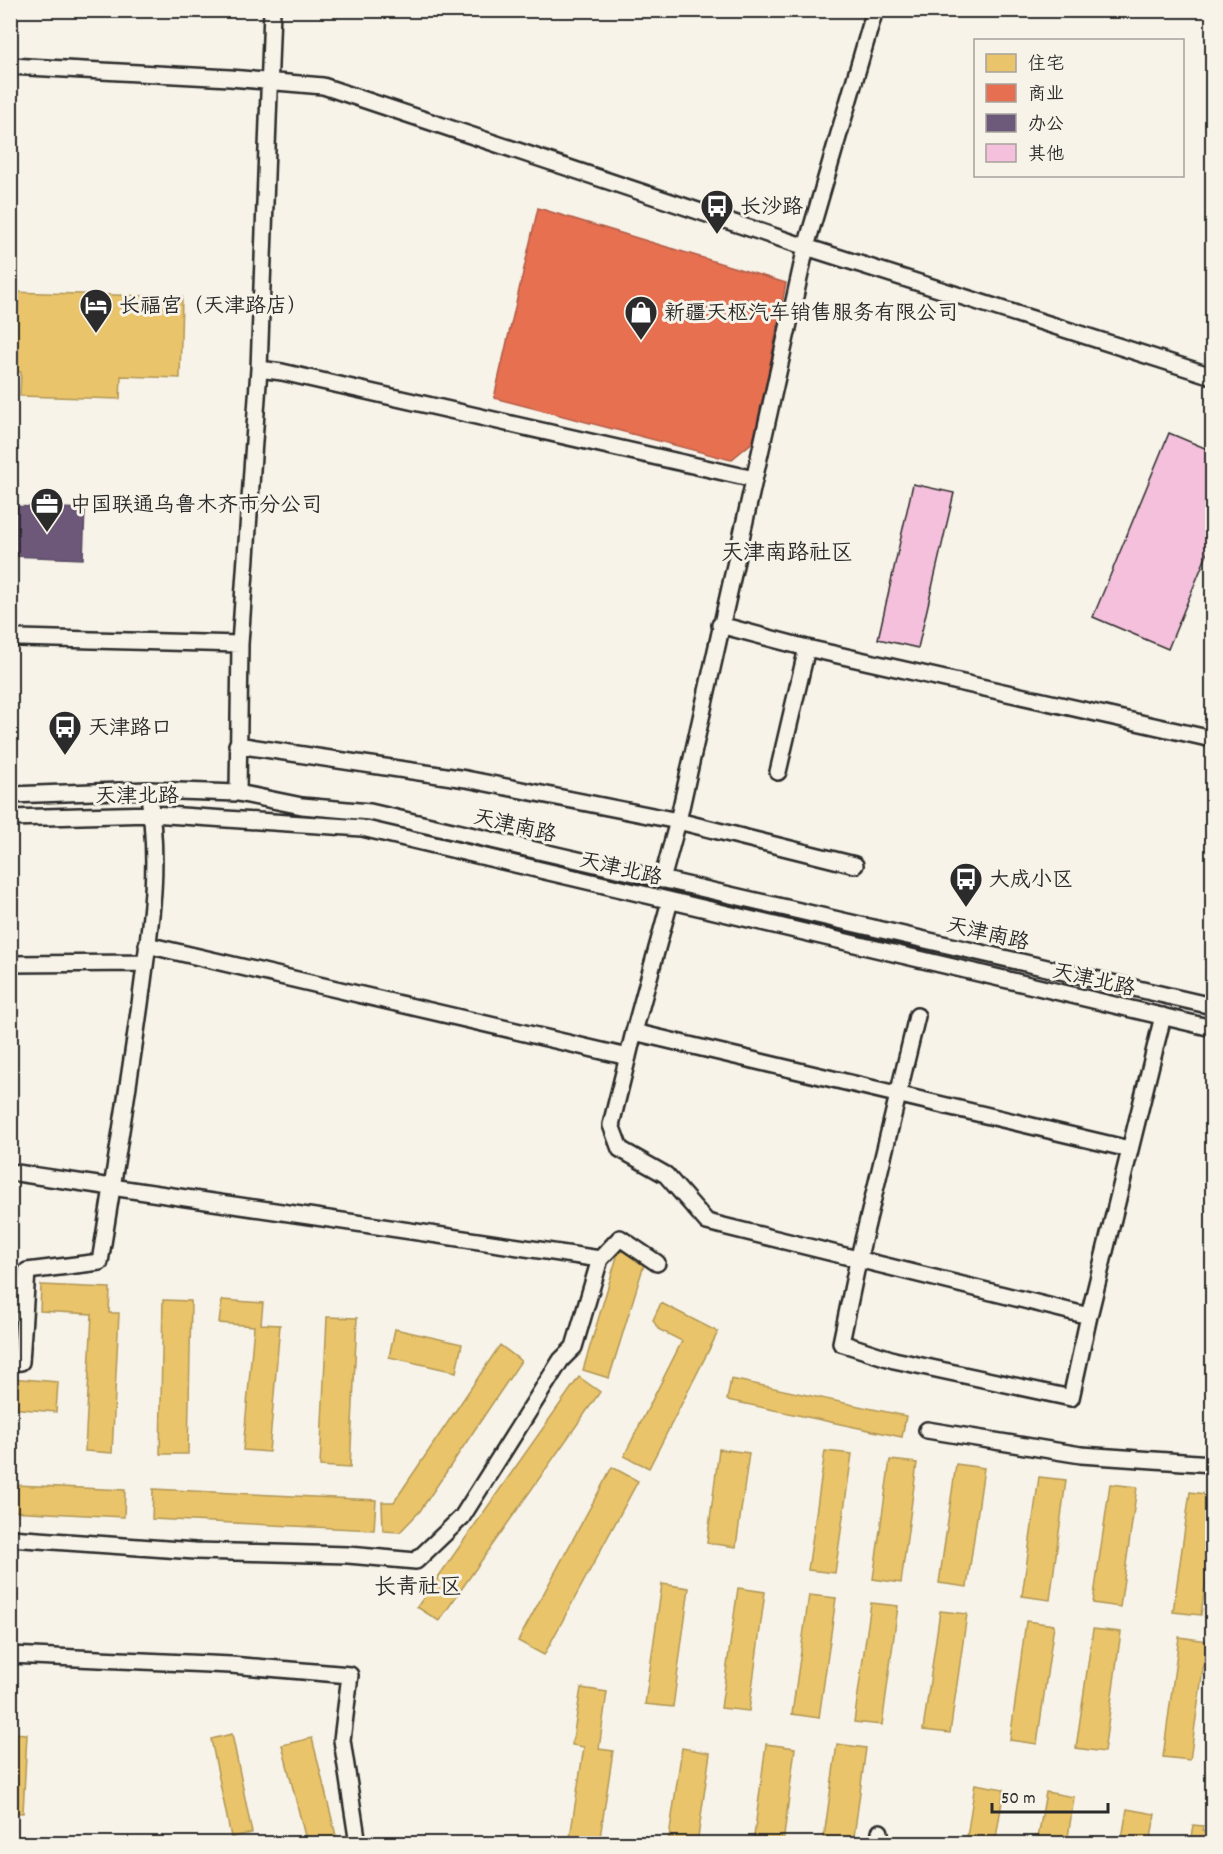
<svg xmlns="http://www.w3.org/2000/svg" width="1223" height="1854" font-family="Dekko,'LXGW WenKai TC',sans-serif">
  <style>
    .homes { fill: #e9c46a; stroke: #b09657; stroke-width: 1.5 }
    .shops { fill: #e76f51; stroke: #af5b46; stroke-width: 1.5 }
    .offices { fill: #6d597a; stroke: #594b62; stroke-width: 1.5 }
    .building { fill: #f4c0dc; stroke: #2b2b2b; stroke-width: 1.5 }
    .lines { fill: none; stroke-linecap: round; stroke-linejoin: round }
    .minor-casing { stroke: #2b2b2b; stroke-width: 20 }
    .minor { stroke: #f7f3e8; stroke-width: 15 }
    .labels { text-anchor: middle; stroke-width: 6; stroke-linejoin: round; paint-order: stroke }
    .poi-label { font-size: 21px; fill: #2b2b2b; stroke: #f7f3e8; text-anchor: start }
    .street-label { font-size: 21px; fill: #2b2b2b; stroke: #f7f3e8 }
    .neighbourhood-label { font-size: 22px; fill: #2b2b2b; stroke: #f7f3e8 }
  </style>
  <rect width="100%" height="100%" fill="#f7f3e8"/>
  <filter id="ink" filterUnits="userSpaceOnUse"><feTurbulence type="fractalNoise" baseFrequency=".0167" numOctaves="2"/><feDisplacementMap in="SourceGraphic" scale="12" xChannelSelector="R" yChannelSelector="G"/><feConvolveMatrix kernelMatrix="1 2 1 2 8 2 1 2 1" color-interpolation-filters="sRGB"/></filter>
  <g filter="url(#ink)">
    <path class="homes" d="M10 292 182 297 180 378 121 376 120 399 20 396 21 372H10Z
      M619 1250 646 1258 609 1378 583 1370Z
      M41 1285 110 1288 109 1313H119L112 1453 85 1451 92 1314 40 1311Z
      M163 1300 191 1301 188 1454H160Z
      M222 1300 263 1303 261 1324 280 1325 269 1452 243 1450 254 1326 219 1323Z
      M661 1303 718 1332 649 1468 624 1456 682 1341 658 1329 653 1320Z
      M327 1317 357 1318 350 1468 320 1466Z
      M395 1329 462 1344 456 1372 389 1357Z
      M500 1345 521 1361 420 1511 400 1532 383 1531 382 1502H394Z
      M579 1377 600 1392 439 1621 417 1607Z
      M10 1378 58 1382 56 1412 10 1408Z
      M731 1379 906 1416 902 1437 727 1400Z
      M10 1448H18L16 1485 125 1490 124 1517 10 1511Z
      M719 1449 749 1453 736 1547 707 1543Z
      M825 1451 852 1454 835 1573 808 1570Z
      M890 1460 917 1463 901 1583 873 1579Z
      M956 1464 984 1468 967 1587 939 1583Z
      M612 1467 638 1481 544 1655 518 1641Z
      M1039 1477 1066 1480 1050 1600 1022 1596Z
      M1110 1484 1137 1487 1120 1607 1093 1603Z
      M153 1489 376 1500 374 1530 152 1519Z
      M1190 1492 1212 1495V1535L1201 1615 1173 1612Z
      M662 1584 689 1588 673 1707 645 1704Z
      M738 1588 765 1592 749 1711 721 1708Z
      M809 1595 836 1598 819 1718 792 1714Z
      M871 1603 898 1606 882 1725 854 1722Z
      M940 1611 967 1614 950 1733 923 1730Z
      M1026 1621 1054 1625 1037 1744 1010 1740Z
      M1093 1629 1121 1632 1104 1752 1076 1748Z
      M1179 1637 1207 1641 1190 1760 1163 1757Z
      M581 1688 607 1692 599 1749 613 1751 599 1844H569L584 1747 572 1745Z
      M10 1733 27 1734 23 1813 10 1812Z
      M232 1734 252 1833 231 1837 211 1739Z
      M312 1738 338 1844H307L282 1745Z
      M766 1744 795 1748 783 1844H753Z
      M837 1744 866 1748 853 1844H823Z
      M682 1748 710 1753 697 1844H668Z
      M975 1784 1004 1789 995 1844H966Z
      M1046 1792 1074 1797 1067 1844H1037Z
      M1127 1809 1155 1814 1150 1844H1121Z
      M1193 1825 1203 1826 1202 1831 1212 1832V1844H1190Z"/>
    <path class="shops" d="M538 208 786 283 755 440 731 460 494 398Z"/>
    <path class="offices" d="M10 506 85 509 83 559 11 556 10 568Z"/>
    <path class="building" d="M1169 433 1212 451V542L1168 649 1093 617Z
      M913 484 954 493 918 648 878 639Z"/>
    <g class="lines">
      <defs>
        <path id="minor" d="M10 66 230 78 323 86 806 247 1212 376
          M259 369 282 372 754 479
          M720 625 807 648 1212 739
          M19 638 240 644
          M237 745 466 779 678 821 855 865
          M778 772 807 648
          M238 793 240 644 259 369 272 10
          M10 795 148 790 238 793 302 806 370 812 1212 1006
          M10 818 152 814 362 828 1212 1028
          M662 880 678 821 806 247 875 10
          M670 901 634 1032 1129 1149
          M147 945 628 1057
          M10 964 145 963
          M917 1016 858 1261 841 1343 894 1360 1071 1398 1089 1316 1163 1016
          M634 1032 611 1125 620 1149 666 1175 707 1222 1089 1316
          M10 1172 600 1259
          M10 1363 21 1362 27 1271 100 1262C114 1176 128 1090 140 1004 150 927 161 867 148 790
          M927 1430 1081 1455 1212 1464
          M10 1538 195 1551 348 1555 416 1561 462 1517 561 1360 574 1347 600 1259 620 1238 657 1263
          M10 1655 231 1665 350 1675 342 1740 358 1844
          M879 1844 880 1832"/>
      </defs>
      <use href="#minor" class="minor-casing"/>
      <use href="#minor" class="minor"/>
    </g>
  </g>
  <defs>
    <symbol id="bus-pin" viewBox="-11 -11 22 30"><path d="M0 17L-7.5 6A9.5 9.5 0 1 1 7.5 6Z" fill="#2b2b2b" stroke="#f7f3e8"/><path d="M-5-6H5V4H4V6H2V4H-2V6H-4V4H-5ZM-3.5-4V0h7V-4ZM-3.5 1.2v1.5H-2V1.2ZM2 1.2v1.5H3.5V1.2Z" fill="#fff"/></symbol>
    <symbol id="hotel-pin" viewBox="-11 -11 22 30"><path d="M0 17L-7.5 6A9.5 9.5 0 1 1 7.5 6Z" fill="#2b2b2b" stroke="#f7f3e8"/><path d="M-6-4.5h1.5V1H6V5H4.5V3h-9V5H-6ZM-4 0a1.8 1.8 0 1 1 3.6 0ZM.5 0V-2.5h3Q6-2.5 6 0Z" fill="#fff"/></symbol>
    <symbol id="shop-pin" viewBox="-11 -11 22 30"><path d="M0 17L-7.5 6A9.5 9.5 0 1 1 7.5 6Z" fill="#2b2b2b" stroke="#f7f3e8"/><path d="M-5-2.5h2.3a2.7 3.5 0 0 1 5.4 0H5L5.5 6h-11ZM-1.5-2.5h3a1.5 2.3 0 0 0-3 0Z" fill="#fff"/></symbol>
    <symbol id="office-pin" viewBox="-11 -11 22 30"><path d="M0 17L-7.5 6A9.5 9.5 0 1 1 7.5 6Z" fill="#2b2b2b" stroke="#f7f3e8"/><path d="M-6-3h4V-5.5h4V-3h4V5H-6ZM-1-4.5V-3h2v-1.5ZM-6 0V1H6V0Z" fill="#fff"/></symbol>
  </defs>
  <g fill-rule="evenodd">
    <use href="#bus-pin" x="698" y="187" width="38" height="52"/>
    <use href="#hotel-pin" x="77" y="286" width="38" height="52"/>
    <use href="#shop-pin" x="622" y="293" width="38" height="52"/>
    <use href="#office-pin" x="28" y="485" width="38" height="52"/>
    <use href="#bus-pin" x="46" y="708" width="38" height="52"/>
    <use href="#bus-pin" x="947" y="860" width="38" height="52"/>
  </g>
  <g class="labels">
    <g class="poi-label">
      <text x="740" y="213">长沙路</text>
      <text x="119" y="312">长福宫（天津路店）</text>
      <text x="664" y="319">新疆天枢汽车销售服务有限公司</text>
      <text x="70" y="511">中国联通乌鲁木齐市分公司</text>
      <text x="88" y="734">天津路口</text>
      <text x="989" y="886">大成小区</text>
    </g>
    <g class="street-label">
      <text x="137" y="802">天津北路</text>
      <text transform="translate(515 825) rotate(13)" y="7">天津南路</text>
      <text transform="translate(621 868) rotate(13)" y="7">天津北路</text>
      <text transform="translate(988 933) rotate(13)" y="7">天津南路</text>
      <text transform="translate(1094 979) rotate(13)" y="7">天津北路</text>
    </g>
    <g class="neighbourhood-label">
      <text x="787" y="559">天津南路社区</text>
      <text x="418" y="1593">长青社区</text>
    </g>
  </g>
  <rect width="1223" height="1854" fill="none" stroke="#f7f3e8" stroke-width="36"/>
  <rect x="18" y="18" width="1187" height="1818" fill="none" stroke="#2b2b2b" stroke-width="2" filter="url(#ink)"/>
  <rect x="974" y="39" width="210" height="138" fill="#f7f3e8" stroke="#a5a39c" stroke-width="1.5"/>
  <rect x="986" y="54" width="30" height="18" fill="#e9c46a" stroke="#a5a39c" stroke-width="1.5"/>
  <text x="1028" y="69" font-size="18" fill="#2b2b2b">住宅</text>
  <rect x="986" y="84" width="30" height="18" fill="#e76f51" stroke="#a5a39c" stroke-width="1.5"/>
  <text x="1028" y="99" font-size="18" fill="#2b2b2b">商业</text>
  <rect x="986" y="114" width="30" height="18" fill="#6d597a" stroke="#a5a39c" stroke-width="1.5"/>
  <text x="1028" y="129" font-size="18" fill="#2b2b2b">办公</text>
  <rect x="986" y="144" width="30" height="18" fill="#f4c0dc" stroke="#a5a39c" stroke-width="1.5"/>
  <text x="1028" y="159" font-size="18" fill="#2b2b2b">其他</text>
  <path d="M992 1803v9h116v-9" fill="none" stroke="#2b2b2b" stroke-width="3"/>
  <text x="1001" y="1803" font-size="18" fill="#2b2b2b" stroke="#f7f3e8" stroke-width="4.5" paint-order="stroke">50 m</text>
</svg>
